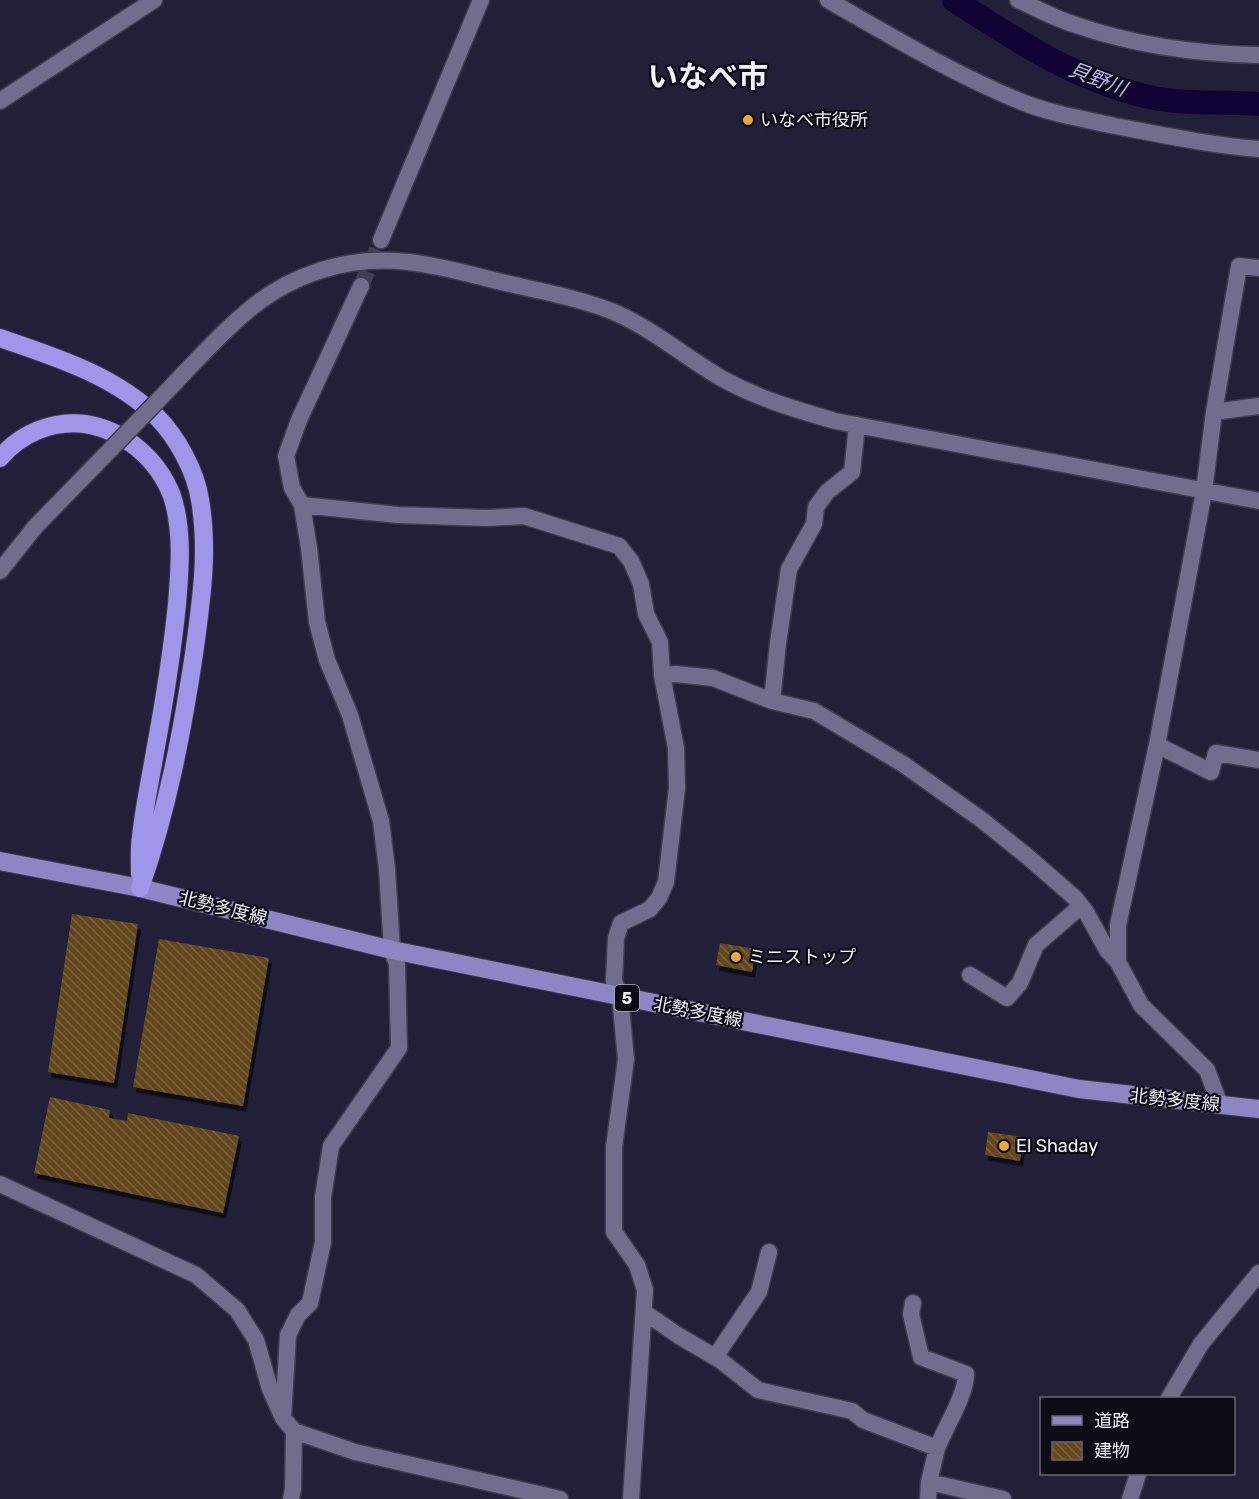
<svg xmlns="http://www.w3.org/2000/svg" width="1259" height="1499" font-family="Rubik,'Noto Sans JP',sans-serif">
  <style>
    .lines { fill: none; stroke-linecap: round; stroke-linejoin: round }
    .river { stroke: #110234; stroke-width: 24 }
    .building { fill: url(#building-back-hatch); filter: url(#shadow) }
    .minor-tunnel { stroke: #413f55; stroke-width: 16; stroke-dasharray: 16 8; stroke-linecap: butt }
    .minor-casing { stroke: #3f3b50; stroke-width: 19 }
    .major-casing { stroke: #3f3b50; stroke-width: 20 }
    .highway-casing { stroke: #3f3b50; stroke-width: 20 }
    .minor { stroke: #706e8c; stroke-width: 16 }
    .major { stroke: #8c86c4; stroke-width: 18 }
    .highway { stroke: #9f96ea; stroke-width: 18 }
    .minor-bridge-casing { stroke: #3f3b50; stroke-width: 19; stroke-linecap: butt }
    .minor-bridge { stroke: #706e8c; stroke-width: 16 }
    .poi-dot { fill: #eca93a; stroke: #0c0b16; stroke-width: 2 }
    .labels { text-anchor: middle; stroke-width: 4.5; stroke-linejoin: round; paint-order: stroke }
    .shield { fill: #0c0b16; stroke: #adadb7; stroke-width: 1.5 }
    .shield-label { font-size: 16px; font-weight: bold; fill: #f2f2fc }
    .poi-label { font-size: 18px; fill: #f2f2fc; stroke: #0c0b16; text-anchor: start }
    .street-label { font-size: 18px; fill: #f2f2fc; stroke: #0c0b16 }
    .water-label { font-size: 20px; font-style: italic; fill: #bbb6f4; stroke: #0c0b16 }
    .town-label { font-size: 30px; font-weight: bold; fill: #f2f2fc; stroke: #0c0b16 }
  </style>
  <defs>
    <pattern id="building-back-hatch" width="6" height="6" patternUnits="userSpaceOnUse" patternTransform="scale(1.5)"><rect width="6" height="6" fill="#63471d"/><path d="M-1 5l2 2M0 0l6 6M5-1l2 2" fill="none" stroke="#7a623f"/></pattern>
    <filter id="shadow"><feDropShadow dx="3" dy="5.5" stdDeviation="0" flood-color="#0009"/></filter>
  </defs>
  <rect width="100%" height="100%" fill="#221f38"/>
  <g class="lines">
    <path class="river" d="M954 0C1017 41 1083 85 1159 99 1188 104 1228 102 1259 104"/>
  </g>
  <path class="building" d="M72 914 138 924 114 1083 48 1072Z
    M159 939 269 958 243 1106 133 1087Z
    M720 943 756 949 752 972 716 965Z
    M50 1097 110 1110 109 1118 127 1121 128 1113 239 1136 223 1213 34 1173Z
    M988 1132 1023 1137 1020 1161 985 1155Z"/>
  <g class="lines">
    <path class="minor-tunnel" d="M361 286 381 240"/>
    <defs>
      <path id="minor" d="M828 0C891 36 955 75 1022 102 1052 114 1084 119 1115 126 1163 135 1210 145 1259 149
        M1018 0C1036 8 1054 18 1073 24 1133 45 1196 54 1259 55
        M0 101 154 0
        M381 240 481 0
        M170 388C194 363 218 336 244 314 289 274 349 255 408 262 437 265 465 273 493 280 534 290 578 297 616 313 654 330 685 357 721 378 759 399 794 409 835 421L1259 501
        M1214 412 1259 406
        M302 505 398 515 487 518 524 516 619 546 631 561 641 584 646 614 660 642 662 675 676 748 677 788 666 882 659 898 650 909 621 923 616 938 614 981 620 997 626 1059 614 1147V1232L637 1265 645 1290 631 1499
        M0 571 35 527 111 449
        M662 675 676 674 713 678 772 701 814 711 903 764 982 820 1028 857 1075 898 1086 912 1107 950 1118 962 1141 1005 1207 1070 1220 1105
        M772 701 778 643 789 569 814 524 816 507 827 492 852 472 857 425
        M1157 745 1211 772 1216 753 1259 760
        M1118 962V925L1157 745 1204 491 1214 412 1239 266 1259 268
        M970 975 1007 998 1020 983 1036 945 1081 906
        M0 1184 196 1275 237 1310 256 1340 270 1389 283 1418 294 1431 355 1452 560 1499
        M913 1303 911 1314 921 1357 966 1374C966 1395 946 1426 937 1448
        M644 1312 679 1336 720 1360 758 1390 852 1411 863 1420 937 1448 929 1482
        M715 1357 759 1292 769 1252
        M1169 1398 1201 1344 1259 1273
        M283 1418 288 1335 298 1315 310 1303 323 1242V1197L331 1146 399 1048 397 964 392 950 387 869 381 821 350 715 327 660 317 622 309 548 302 505 292 488 286 456 299 420 361 286
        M291 1499 293 1489 294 1431
        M928 1499 929 1482 1003 1499
        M1130 1499 1138 1474"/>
      <path id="major" d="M0 861 140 888 392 950 1079 1089 1259 1109"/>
      <path id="highway" d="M0 338C55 357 114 375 157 417 177 437 196 472 200 500 209 552 201 602 194 654 182 733 167 812 140 888
        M0 458C21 433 53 420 85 424 124 430 158 459 172 496 183 529 180 569 177 604 172 654 164 703 155 752 150 781 144 809 141 837 139 849 140 862 140 874"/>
    </defs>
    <use href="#minor" class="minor-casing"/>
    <use href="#major" class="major-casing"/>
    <use href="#highway" class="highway-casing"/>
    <use href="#minor" class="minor"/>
    <use href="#major" class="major"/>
    <use href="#highway" class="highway"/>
    <defs>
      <path id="minor-bridge" d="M111 449 170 388"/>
    </defs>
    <use href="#minor-bridge" class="minor-bridge-casing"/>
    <use href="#minor-bridge" class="minor-bridge"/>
  </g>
  <g class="poi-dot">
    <circle cx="748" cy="120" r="6"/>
    <circle cx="736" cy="957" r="6"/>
    <circle cx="1004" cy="1146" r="6"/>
  </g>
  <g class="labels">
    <rect class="shield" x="615" y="985" width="24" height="26" rx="4.5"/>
    <g class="shield-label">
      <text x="627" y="1004">5</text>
    </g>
    <g class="poi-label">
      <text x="760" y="126">いなべ市役所</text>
      <text x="748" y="963">ミニストップ</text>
      <text x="1016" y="1152">El Shaday</text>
    </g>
    <g class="street-label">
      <text transform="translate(223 908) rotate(14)" y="6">北勢多度線</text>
      <text transform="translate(698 1012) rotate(11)" y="6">北勢多度線</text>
      <text transform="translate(1175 1100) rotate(6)" y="6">北勢多度線</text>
    </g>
    <g class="water-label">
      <text transform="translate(1098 79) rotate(21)" y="7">貝野川</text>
    </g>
    <g class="town-label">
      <text x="708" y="87">いなべ市</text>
    </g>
  </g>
  <rect x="1040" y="1397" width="195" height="78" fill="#0c0b16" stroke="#686772" stroke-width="1.5"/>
  <rect x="1052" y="1416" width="30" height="9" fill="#8c86c4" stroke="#686772" stroke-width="1.5"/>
  <text x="1094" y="1427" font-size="18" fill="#f2f2fc">道路</text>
  <rect x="1052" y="1442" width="30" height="18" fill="url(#building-back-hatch)" stroke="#686772" stroke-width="1.5"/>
  <text x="1094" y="1457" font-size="18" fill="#f2f2fc">建物</text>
</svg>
